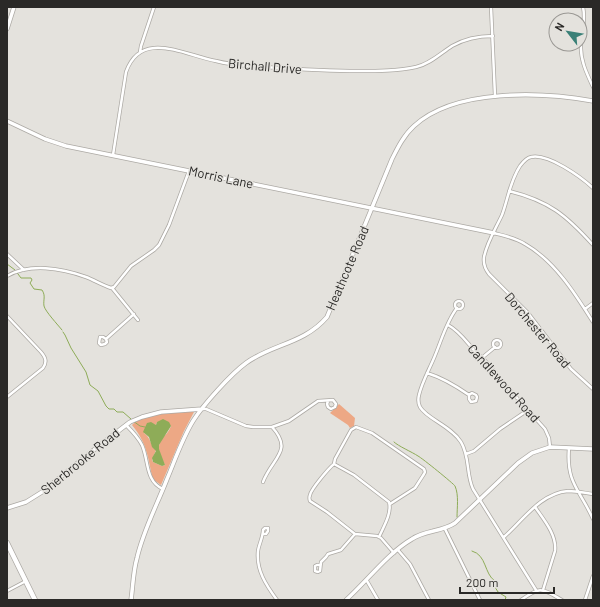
<svg xmlns="http://www.w3.org/2000/svg" width="600" height="607" font-family="Barlow,sans-serif">
  <style>
    .green { fill: #eda885; fill-rule: evenodd }
    .water { fill: #8eac58 }
    .lines { fill: none; stroke-linecap: round; stroke-linejoin: round }
    .stream { stroke: #8eac58; stroke-width: 1 }
    .minor-casing { stroke: #aca9a4; stroke-width: 4 }
    .tertiary-casing { stroke: #aca9a4; stroke-width: 5 }
    .primary-casing { stroke: #aca9a4; stroke-width: 6 }
    .minor { stroke: #fff; stroke-width: 2.5 }
    .tertiary { stroke: #fff; stroke-width: 3.5 }
    .primary { stroke: #fff; stroke-width: 4.5 }
    .labels { text-anchor: middle; stroke-width: 3; stroke-linejoin: round; paint-order: stroke }
    .street-label { font-size: 13px; fill: #2a2927; stroke: #e4e2dd }
  </style>
  <rect width="100%" height="100%" fill="#e4e2dd"/>
  <path class="green" d="M339 404 355 418 354 426 350 428 348 425 330 413Z
    M192 411 194 412 184 431 161 485 154 480 152 476C148 456 146 442 132 425 142 414 177 412 192 411ZM157 422 171 426C169 432 165 435 161 440 156 448 161 458 165 465L162 466 153 462 152 460 156 450C150 445 151 438 144 433L152 424 156 425Z"/>
  <path class="water" d="M163 419 169 422 171 426 159 445V449L165 465 162 466 153 462 152 458 156 451 152 447 149 437 143 432 147 423 151 422 156 425 157 422Z"/>
  <g class="lines">
    <path class="stream" d="M7 264 15 270 21 278H31L32 280 30 283 34 289 42 290C46 296 43 300 44 306 45 311 58 325 62 330
      M63 332 65 335 71 348 86 372 90 385 98 391 106 406 109 409H114L117 412H123L131 419
      M133 421 140 426 145 427
      M394 442C398 446 412 452 418 456 422 458 454 484 455 486 459 495 457 508 457 517
      M472 551C487 555 484 574 495 581V587L498 592 506 597 505 600"/>
    <defs>
      <path id="minor" d="M491 7 495 96
        M583 7C586 20 582 32 581 45 580 60 587 74 593 87
        M140 52 141 46 154 7
        M113 155 126 72C141 29 184 55 216 61 231 65 248 66 264 67 295 69 327 71 358 71 378 71 397 71 416 67 430 64 441 53 452 46 466 38 478 36 493 36
        M593 188C581 177 548 153 531 157 526 158 523 162 520 166 510 181 508 199 502 215 496 228 487 242 484 257 483 264 485 269 489 274L528 313 571 369 593 389
        M509 191C549 201 566 215 593 245
        M494 233C505 236 516 238 525 244 555 261 576 295 593 322
        M7 254 24 270
        M7 276C30 263 61 268 86 277 94 280 102 285 111 288L114 287 131 266 154 250 159 245 169 225 189 171
        M112 288 138 320
        M455 305a4 4 0 1 1 8 0a4 4 0 1 1-8 0Z
        M457 308C446 322 441 342 434 358 429 370 422 382 419 395 418 399 418 403 420 407 427 419 451 426 461 442 470 457 466 474 473 489L536 590
        M585 309 593 303
        M7 316 41 352C46 358 47 362 43 368L7 397
        M448 325C459 331 465 340 473 349 483 359 492 366 499 378L545 429 549 438 550 447
        M106 339 103 337H100L99 343 101 345 105 344 107 342 106 339 134 314
        M493 344a4 4 0 1 1 8 0a4 4 0 1 1-8 0Z
        M483 357 495 347
        M427 373C443 378 456 386 469 395V399L471 402 476 401 477 397 476 395 472 393 469 395
        M203 409H206L246 426 253 427H272L289 421 318 401 333 400 336 404 335 407 331 409 328 407 327 404 328 401
        M126 425C132 431 138 437 142 445 149 461 145 481 163 489
        M569 448C566 483 580 490 593 519
        M466 454 474 451 500 429 528 410
        M334 464 335 459 351 430 356 427 372 433 424 469 425 472 424 474 415 488 390 504
        M334 464C329 468 311 489 310 495 309 498 309 498 310 501L327 512 355 534 377 536 381 538 394 553
        M334 464 354 475 389 502C392 513 384 526 379 537
        M263 482C272 458 294 451 272 427
        M535 507C544 520 557 535 555 551L543 590
        M445 529 480 600
        M263 534H266L268 531V528H265L263 530C263 537 259 544 258 551 256 570 266 585 277 600
        M504 537C523 520 541 493 568 491 576 491 585 493 593 494
        M398 550 410 564 429 600
        M320 565H317L315 566V571L318 572 320 571 321 562 326 557 328 554 341 550 355 534
        M367 581 378 600
        M7 591 26 581
        M521 600C541 586 541 588 562 600
        M585 600 593 576"/>
      <path id="tertiary" d="M7 29 14 7
        M7 121 45 139 66 146 494 233
        M7 508 26 502 42 492 95 449 130 422 142 417 161 412 202 409
        M131 600C133 586 133 572 137 558 143 531 157 505 167 479 175 460 182 439 193 421 203 405 231 374 246 363 272 344 304 344 327 317L392 159C398 147 404 135 414 126 455 88 542 92 593 101
        M346 600C367 581 388 553 412 539 425 530 442 532 455 523L518 463 532 453 550 447 593 449"/>
      <path id="primary" d="M7 543 35 600"/>
    </defs>
    <use href="#minor" class="minor-casing"/>
    <use href="#tertiary" class="tertiary-casing"/>
    <use href="#primary" class="primary-casing"/>
    <use href="#minor" class="minor"/>
    <use href="#tertiary" class="tertiary"/>
    <use href="#primary" class="primary"/>
  </g>
  <g class="labels">
    <g class="street-label">
      <text transform="translate(265 66) rotate(5)" y="5">Birchall Drive</text>
      <text transform="translate(221 177) rotate(12)" y="5">Morris Lane</text>
      <text transform="translate(347 268) rotate(-67)" y="5">Heathcote Road</text>
      <text transform="translate(538 330) rotate(50)" y="5">Dorchester Road</text>
      <text transform="translate(504 383) rotate(48)" y="5">Candlewood Road</text>
      <text transform="translate(80 461) rotate(-39)" y="5">Sherbrooke Road</text>
    </g>
  </g>
  <rect width="600" height="607" fill="none" stroke="#2a2927" stroke-width="16"/>
  <g transform="translate(568 32) rotate(301)"><circle r="19" fill="#e4e2dd" stroke="#9a9894"/>
  <path d="M0-3L7 15L0 10L-7 15Z" fill="#3a8077"/>
  <text y="-6" font-size="11" font-weight="bold" text-anchor="middle" fill="#2a2927">N</text>
  </g>
  <path d="M460 587v6h94v-6" fill="none" stroke="#2a2927" stroke-width="2"/>
  <text x="466" y="587" font-size="12" fill="#2a2927" stroke="#e4e2dd" stroke-width="3" paint-order="stroke">200 m</text>
</svg>
